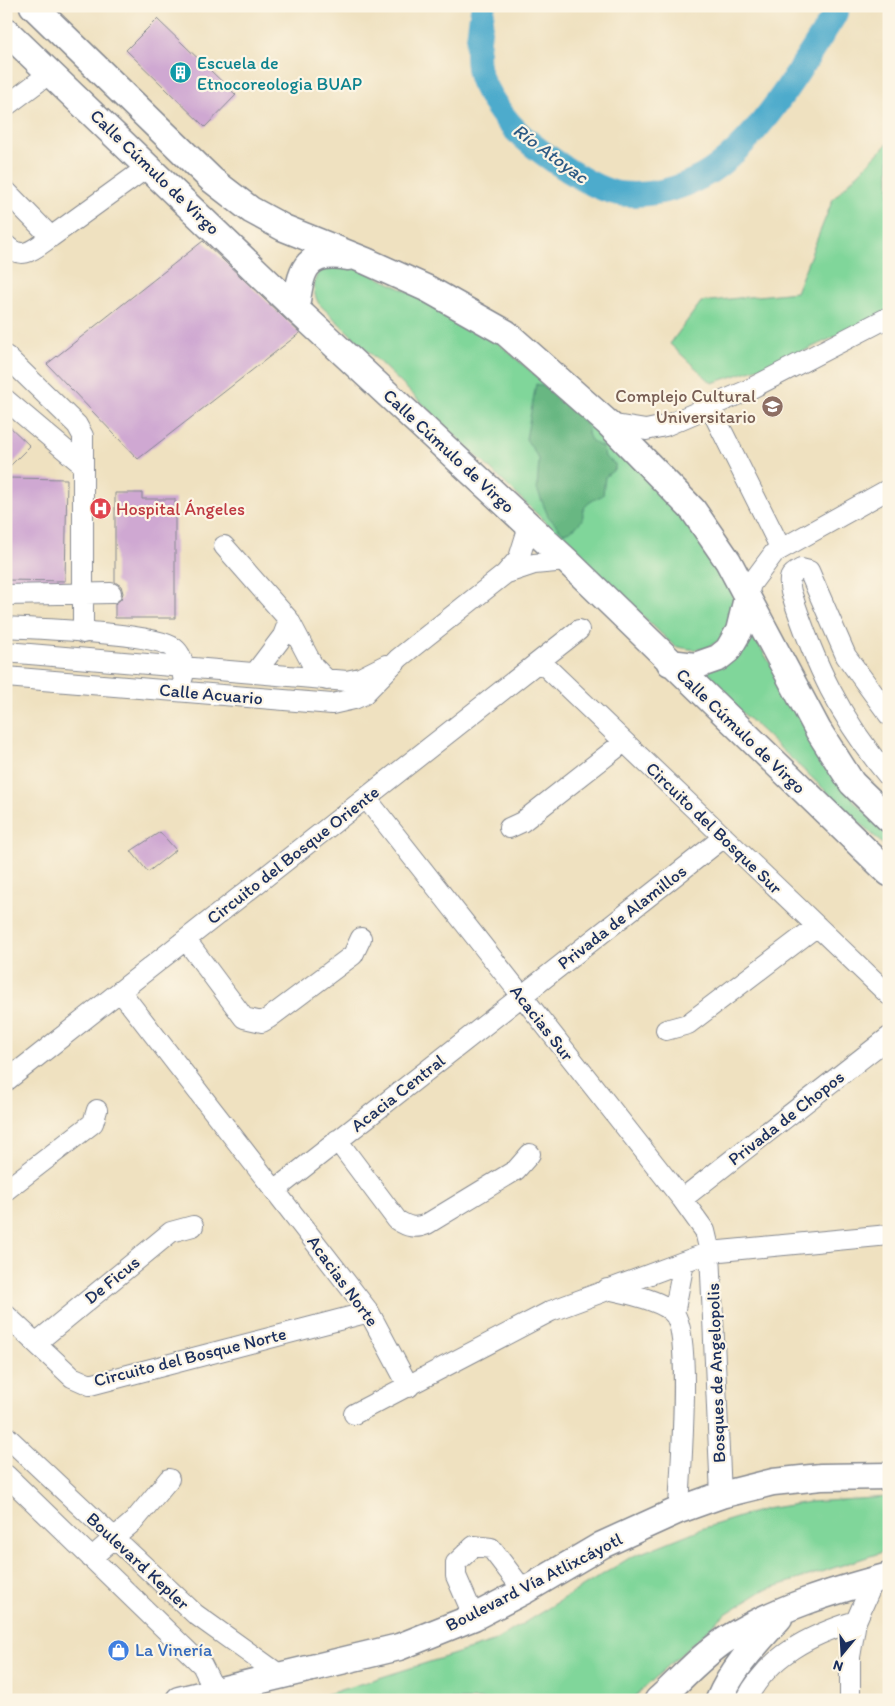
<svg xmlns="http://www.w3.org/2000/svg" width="895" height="1706" font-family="Itim,sans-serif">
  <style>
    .green { fill: #80d69a; stroke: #4e827c }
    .forest { fill: #68b782; stroke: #427370 }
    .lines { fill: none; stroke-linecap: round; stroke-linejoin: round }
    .river { stroke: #4eabcc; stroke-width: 25 }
    .building { fill: #cfa8d2 }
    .minor-casing { stroke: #85888f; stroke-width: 22 }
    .major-casing { stroke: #85888f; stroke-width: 29 }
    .minor { stroke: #fff; stroke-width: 20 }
    .major { stroke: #fff; stroke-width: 26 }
    .labels { text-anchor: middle; stroke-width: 4.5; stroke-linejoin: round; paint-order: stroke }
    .culture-label { font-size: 18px; fill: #0d838f; stroke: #fcf5e5; text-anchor: start }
    .street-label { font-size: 18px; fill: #1b2f5e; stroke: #fcf5e5 }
    .education-label { font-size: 18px; fill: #785e54; stroke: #fcf5e5; text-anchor: end }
    .health-label { font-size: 18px; fill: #be3a42; stroke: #fcf5e5; text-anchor: start }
    .shop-label { font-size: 18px; fill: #366cbe; stroke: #fcf5e5; text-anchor: start }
    .water-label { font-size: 19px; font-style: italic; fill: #2d5a84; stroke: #fcf5e5 }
  </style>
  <rect width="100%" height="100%" fill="#fcf5e5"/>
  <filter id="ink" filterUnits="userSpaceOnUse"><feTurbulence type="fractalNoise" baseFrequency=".02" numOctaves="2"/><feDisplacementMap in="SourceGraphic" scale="10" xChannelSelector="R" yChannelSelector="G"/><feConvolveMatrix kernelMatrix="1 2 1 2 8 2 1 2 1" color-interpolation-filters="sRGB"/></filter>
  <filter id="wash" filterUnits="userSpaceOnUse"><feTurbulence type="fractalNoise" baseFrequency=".0096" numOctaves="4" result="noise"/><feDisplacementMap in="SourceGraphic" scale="20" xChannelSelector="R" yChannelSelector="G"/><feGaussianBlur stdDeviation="1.12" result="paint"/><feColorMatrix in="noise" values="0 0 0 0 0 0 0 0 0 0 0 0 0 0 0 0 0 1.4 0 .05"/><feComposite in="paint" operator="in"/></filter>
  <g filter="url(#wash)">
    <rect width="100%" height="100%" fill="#efe1c0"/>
    <path class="green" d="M889 142V312L786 359 712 383 670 344 701 302 796 292 833 199Z
      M346 262 479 326 619 448 695 528 734 597 731 631C707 650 705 653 674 646L319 304C312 291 312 281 321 268Z
      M751 632 855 802 889 835V850L700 673Z
      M889 1497V1550L762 1591 724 1615 631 1700H309L493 1642 631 1557 701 1529 765 1509 809 1502Z"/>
    <path class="forest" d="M536 384C556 389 576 412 588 428 587 439 593 443 603 447L605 457 615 464V469L605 477 603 495C596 499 587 502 583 510 582 514 584 514 582 519 580 525 570 532 563 533L548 516 537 489 539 459 526 439Z"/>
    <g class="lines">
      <path class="river" d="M483 6C480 30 473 58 482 81 488 94 500 112 509 123 529 146 593 192 623 194 646 196 672 191 693 181 751 156 801 67 834 16L838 6"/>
    </g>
    <g id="blocks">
      <path class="building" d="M157 19 236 95 205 127 126 50Z
        M203 241 300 333 138 459 47 364Z
        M6 423 30 446 6 470Z
        M6 478 67 479 65 581 6 580Z
        M115 493H142V499H175V618H115V604L121 599 123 593 121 586 115 582Z
        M160 832 176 850 148 872 131 851Z"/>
    </g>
  </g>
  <g filter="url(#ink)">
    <use href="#blocks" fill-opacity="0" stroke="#85888f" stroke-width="1"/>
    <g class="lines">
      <defs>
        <path id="minor" d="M6 106 50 73
          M6 191 51 237 149 166
          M6 245C23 262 35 248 51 237
          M6 356 77 425 83 436V633
          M6 400 83 465
          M710 407 781 549
          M609 424 646 430 665 426 746 391 889 317
          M224 546 289 620 313 666 327 680
          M507 573 534 564 567 561
          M6 595 111 593
          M747 598 751 584 774 553 889 489
          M6 627C38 629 153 632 174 648 183 655 184 667 183 677
          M6 652 347 681 360 678 386 665
          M540 661 889 995
          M255 673 283 636 289 620
          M6 677 332 704 354 699 363 695 399 658 505 574 519 558 529 526
          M889 715 846 656 809 571 801 569C789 575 788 578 791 592 815 665 839 717 889 777
          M366 798 682 1199 705 1231 710 1252 721 1495
          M509 828 522 822 624 742
          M186 940 244 1018 262 1022 269 1018 353 955 361 938
          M120 991 369 1312 409 1387
          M666 1030 688 1024 817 926
          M6 1081 579 630
          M337 1140 397 1220C408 1227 415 1229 427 1224L516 1170 530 1154
          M6 1190 93 1123 97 1110
          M275 1190 724 837
          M682 1199 889 1037
          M607 1289C625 1293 664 1300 675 1315 692 1338 680 1475 679 1510
          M674 1314 684 1262
          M6 1315 72 1377 90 1385 369 1312
          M36 1343 171 1232 193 1226
          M354 1414 551 1311 710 1252 889 1235
          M6 1436 195 1614 280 1675
          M6 1475 202 1665 215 1691
          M91 1558 134 1521 169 1479
          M474 1617 456 1576V1563L474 1546 491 1548 524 1591
          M746 1700C769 1655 810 1635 856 1621
          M850 1700V1657L856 1621 874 1580"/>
        <path id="major" d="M33 6 212 180 251 210 284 228 366 261 428 289 506 333 609 424 693 510 728 561 818 730 852 783 889 819
          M6 31 296 309 567 561 889 873
          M296 309C300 272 304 249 348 257
          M670 663 695 666 718 658 728 650 739 631 747 598
          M179 1700 399 1647 474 1617 524 1591 602 1545 679 1510 721 1495 773 1482 821 1477 889 1476
          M658 1700C679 1681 704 1653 727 1639 776 1608 833 1591 889 1576
          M719 1700C733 1667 756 1644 779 1618"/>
      </defs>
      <use href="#minor" class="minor-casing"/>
      <use href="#major" class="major-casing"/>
      <use href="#minor" class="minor"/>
      <use href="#major" class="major"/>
    </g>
  </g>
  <defs>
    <symbol id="building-disc" viewBox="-11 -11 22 22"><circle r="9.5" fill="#0f9aa8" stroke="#fcf5e5"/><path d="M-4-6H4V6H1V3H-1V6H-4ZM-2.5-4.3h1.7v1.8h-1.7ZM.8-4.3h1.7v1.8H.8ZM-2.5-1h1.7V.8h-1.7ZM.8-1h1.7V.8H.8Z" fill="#fff"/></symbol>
    <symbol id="university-disc" viewBox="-11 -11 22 22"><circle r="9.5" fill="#8d6e63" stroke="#fcf5e5"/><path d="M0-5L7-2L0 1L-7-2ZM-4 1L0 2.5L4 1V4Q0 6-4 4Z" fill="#fff"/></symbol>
    <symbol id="hospital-disc" viewBox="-11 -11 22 22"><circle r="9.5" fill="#e0444e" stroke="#fcf5e5"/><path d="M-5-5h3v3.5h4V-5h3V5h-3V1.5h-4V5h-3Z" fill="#fff"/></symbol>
    <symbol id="shop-disc" viewBox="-11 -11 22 22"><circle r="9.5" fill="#3f7fe0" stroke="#fcf5e5"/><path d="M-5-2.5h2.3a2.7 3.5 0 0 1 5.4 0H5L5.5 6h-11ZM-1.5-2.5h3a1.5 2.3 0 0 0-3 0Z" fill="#fff"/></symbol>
  </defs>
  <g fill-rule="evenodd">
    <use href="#building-disc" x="168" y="60" width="25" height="25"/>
    <use href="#university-disc" x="760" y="394" width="25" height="25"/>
    <use href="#hospital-disc" x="88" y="496" width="25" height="25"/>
    <use href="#shop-disc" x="106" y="1638" width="25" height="25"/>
  </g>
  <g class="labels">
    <g class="culture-label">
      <text x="197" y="69">Escuela de<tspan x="197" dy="21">Etnocoreologia BUAP</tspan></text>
    </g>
    <g class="street-label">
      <text transform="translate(155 172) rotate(44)" y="6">Calle Cúmulo de Virgo</text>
      <text transform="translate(449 451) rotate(43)" y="6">Calle Cúmulo de Virgo</text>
      <text transform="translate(211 694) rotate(5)" y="6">Calle Acuario</text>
      <text transform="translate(741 731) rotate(44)" y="6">Calle Cúmulo de Virgo</text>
      <text transform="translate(714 828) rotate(44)" y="6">Circuito del Bosque Sur</text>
      <text transform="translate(293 855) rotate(-38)" y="6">Circuito del Bosque Oriente</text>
      <text transform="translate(622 917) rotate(-38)" y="6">Privada de Alamillos</text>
      <text transform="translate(542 1023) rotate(52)" y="6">Acacias Sur</text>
      <text transform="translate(398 1093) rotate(-38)" y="6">Acacia Central</text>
      <text transform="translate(786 1118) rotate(-38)" y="6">Privada de Chopos</text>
      <text transform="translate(112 1280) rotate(-39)" y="6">De Ficus</text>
      <text transform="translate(343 1281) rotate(54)" y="6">Acacias Norte</text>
      <text transform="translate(190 1357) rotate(-14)" y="6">Circuito del Bosque Norte</text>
      <text transform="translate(716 1373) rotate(-92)" y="6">Bosques de Angelopolis</text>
      <text transform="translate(138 1561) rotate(43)" y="6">Boulevard Kepler</text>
      <text transform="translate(534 1582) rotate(-27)" y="6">Boulevard Vía Atlixcáyotl</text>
    </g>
    <g class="education-label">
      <text x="756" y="402">Complejo Cultural<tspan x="756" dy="21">Universitario</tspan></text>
    </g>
    <g class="health-label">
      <text x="116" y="515">Hospital Ángeles</text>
    </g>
    <g class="shop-label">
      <text x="135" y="1656">La Vinería</text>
    </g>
    <g class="water-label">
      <text transform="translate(551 153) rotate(36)" y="7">Río Atoyac</text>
    </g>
  </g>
  <rect width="895" height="1706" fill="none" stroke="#fcf5e5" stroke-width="25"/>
  <g transform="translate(842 1654) rotate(198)" stroke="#fcf5e5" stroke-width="4" paint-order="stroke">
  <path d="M0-4L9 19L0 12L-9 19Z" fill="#1b2f5e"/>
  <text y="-8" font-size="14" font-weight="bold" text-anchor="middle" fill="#1b2f5e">N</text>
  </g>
</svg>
